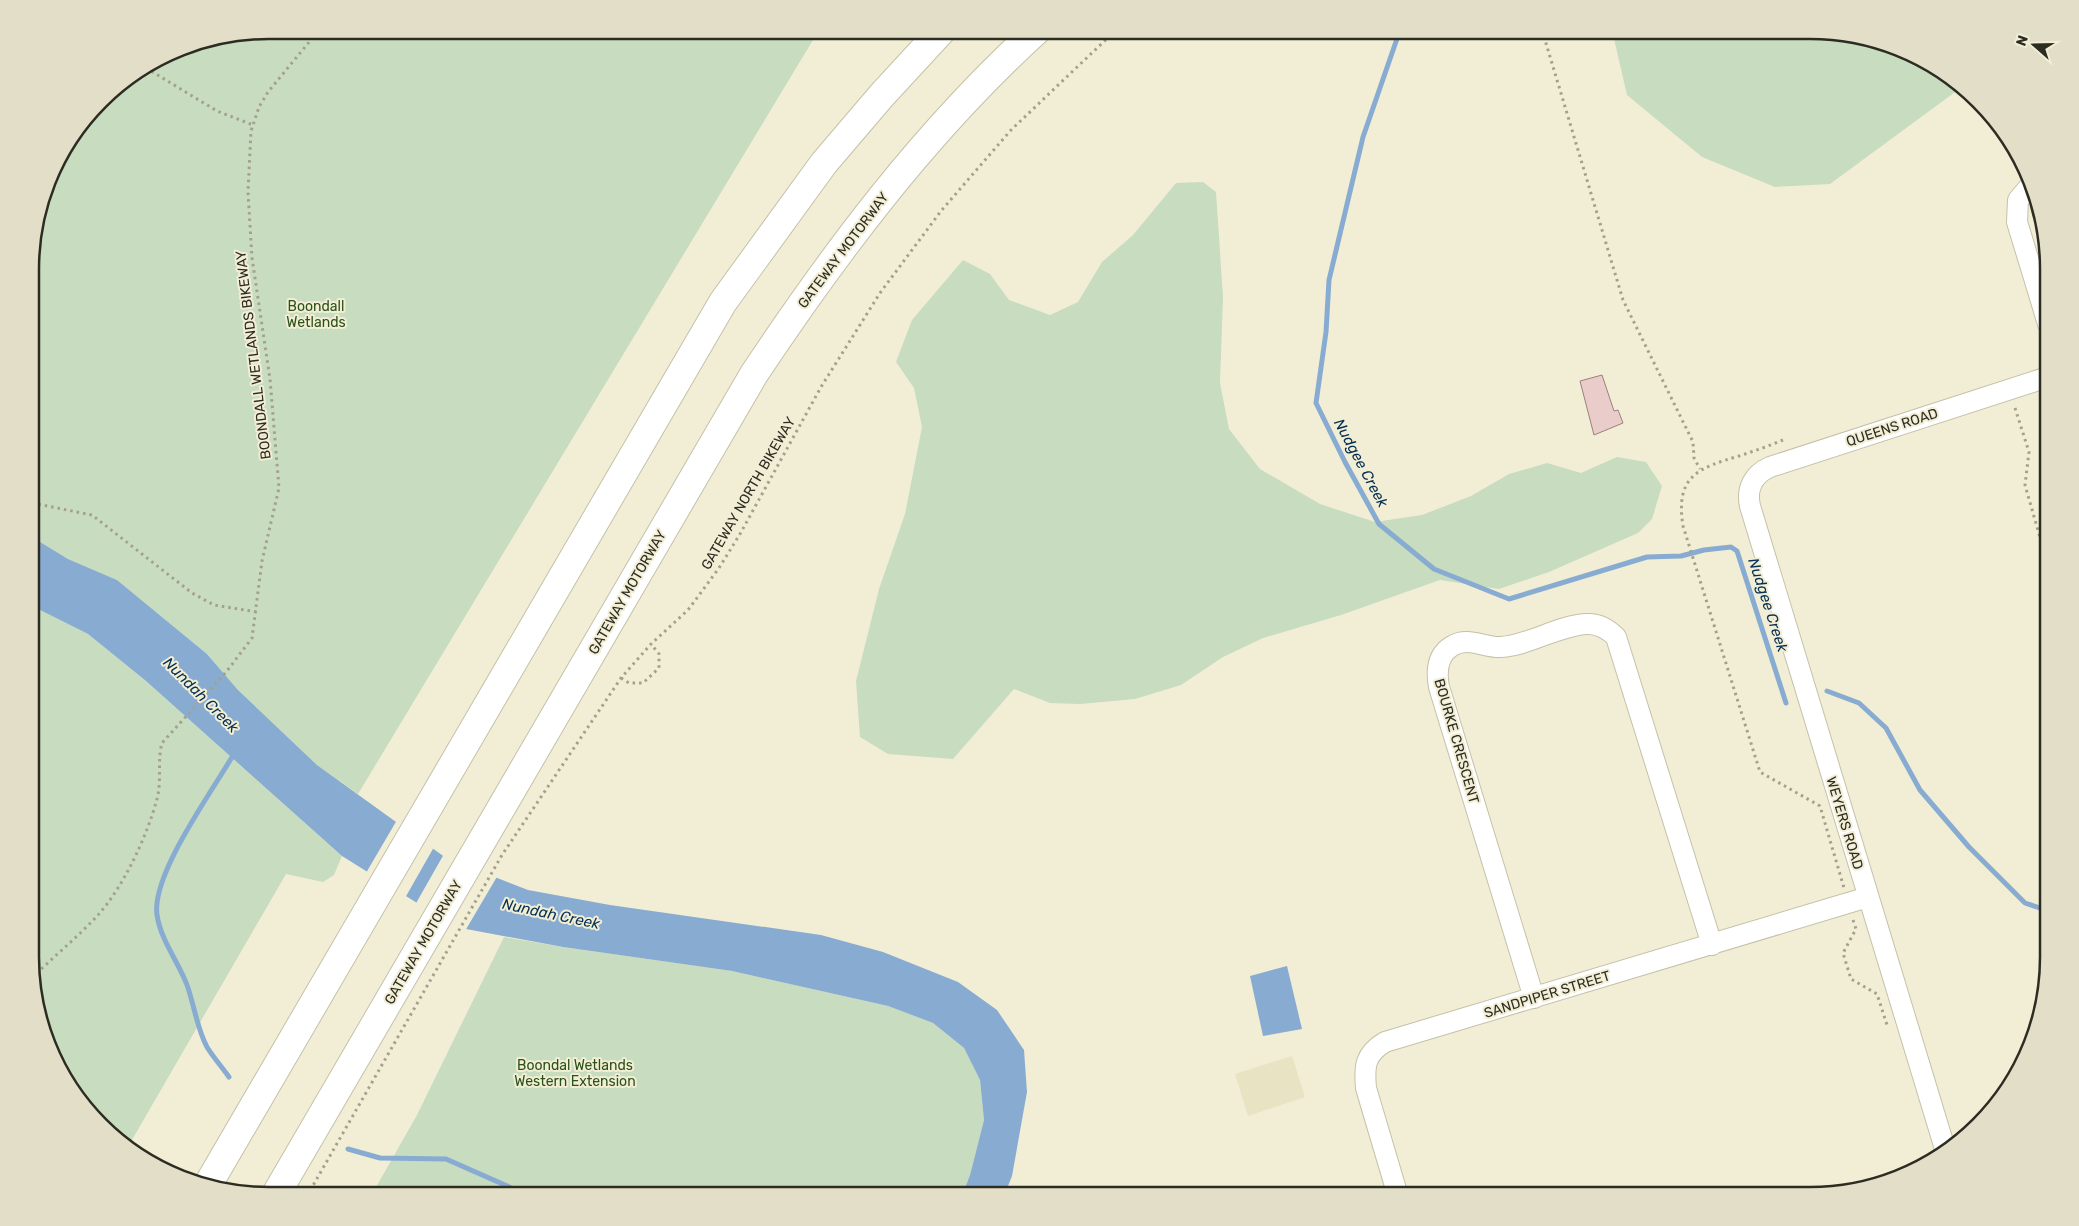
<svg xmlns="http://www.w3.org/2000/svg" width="2079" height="1226" font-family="Rubik,sans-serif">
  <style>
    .built { fill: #e8e3c3 }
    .green { fill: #c8dcc0 }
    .water { fill: #88acd1 }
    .pier { fill: #f2eed5 }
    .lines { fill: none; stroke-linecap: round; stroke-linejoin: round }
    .stream { stroke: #88acd1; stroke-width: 5 }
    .building { fill: #eacdca; stroke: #9b817e }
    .street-casing { stroke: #c5c1a9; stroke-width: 22 }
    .highway-casing { stroke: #c5c1a9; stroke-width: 30 }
    .path { stroke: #a3a08d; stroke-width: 3; stroke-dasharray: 2.5 4; stroke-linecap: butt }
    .street { stroke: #fff; stroke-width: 20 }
    .highway { stroke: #fff; stroke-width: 28 }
    .labels { text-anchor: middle; stroke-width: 4; stroke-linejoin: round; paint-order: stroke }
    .street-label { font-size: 14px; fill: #2d2c22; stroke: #f2eed5 }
    .park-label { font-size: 14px; fill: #2a5117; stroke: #f2eed5 }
    .water-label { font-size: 15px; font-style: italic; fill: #052f52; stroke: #f2eed5 }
    .rim { fill: none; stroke: #2d2c22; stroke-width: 2.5 }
  </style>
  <rect width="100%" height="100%" fill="#f2eed5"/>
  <path class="built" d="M1292 1056 1305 1097 1248 1116 1235 1074Z"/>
  <path class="green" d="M268 30H819L358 794 317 765 238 690 207 654 117 580 68 559 32 537V238L55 163 111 89 177 48Z
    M1612 30H1811L1873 38 1930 62 1962 87 1830 184 1775 187 1702 157 1627 95Z
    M1203 182 1216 192 1223 297 1220 383 1229 429 1260 469 1320 504 1375 522 1422 515 1471 496 1509 474 1547 463 1581 473 1617 457 1646 462 1662 486 1652 519 1638 533 1549 572 1499 589 1440 580 1341 615 1263 638 1223 657 1181 685 1135 699 1080 704 1050 703 1014 689 953 759 888 754 860 737 856 681 879 589 905 514 922 427 914 388 896 362 912 320 963 260 990 274 1009 300 1050 315 1078 302 1102 262 1133 235 1176 183Z
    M32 606 88 634 146 681 342 856 334 875 323 882 286 874 129 1145 70 1090 32 988Z
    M504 937 563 947 732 971 888 1006 933 1023 964 1048 980 1080 984 1120 970 1175 962 1196H371L417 1115Z"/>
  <path class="water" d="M32 537 68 559 117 580 207 654 238 690 317 765 446 858 528 890 610 905 821 935 883 952 958 982 997 1010 1024 1050 1027 1092 1012 1176 1004 1196H962L970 1175 984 1120 980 1080 964 1048 933 1023 888 1006 732 971 563 947 466 929 441 918 342 856 146 681 88 634 32 606Z
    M1287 966 1302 1029 1263 1036 1250 976Z"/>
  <path class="pier" d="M397 820 434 847 405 898 366 873Z
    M444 854 498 875 465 931 440 921 415 905Z"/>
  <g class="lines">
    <path class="stream" d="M1400 30 1363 137 1329 280 1326 332 1316 403 1345 462 1379 524 1434 569 1509 599 1647 557 1681 556 1704 550 1731 547 1737 551 1786 703
      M1827 691 1859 703 1886 728 1920 790 1969 847 2025 903 2049 911
      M229 1077C222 1067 213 1057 207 1047 197 1029 194 1004 187 985 178 961 161 941 157 915 151 874 214 789 235 752
      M348 1149 380 1158 446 1159 516 1190 524 1196"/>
  </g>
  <path class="building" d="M1602 375 1614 411 1618 410 1623 423 1594 435 1580 381Z"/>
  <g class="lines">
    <defs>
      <path id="street" d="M2029 187 2018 200 2017 222 2048 324
        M1534 998 1439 687C1436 671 1437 655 1452 646 1468 636 1484 648 1501 647 1530 645 1557 626 1586 624 1598 623 1608 629 1616 637L1712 945
        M1946 1152 1750 506C1746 488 1754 474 1770 467L2048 377
        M1398 1196 1366 1088C1364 1066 1365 1054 1385 1042L1868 897"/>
      <path id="highway" d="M206 1188 723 302 824 163 882 95 942 30
        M275 1196 754 374C836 251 926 131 1037 30"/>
    </defs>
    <use href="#street" class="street-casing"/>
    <use href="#highway" class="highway-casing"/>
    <path class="path" d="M1542 30 1623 300 1693 442 1694 458 1700 469
      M146 68 217 111 253 125
      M2015 408 2029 452 2025 485 2047 562
      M1783 440C1769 446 1754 451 1739 456 1698 468 1675 476 1683 526L1760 772 1820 806 1844 888
      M32 503 92 515 192 593 214 605 257 612
      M621 678 629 683H643L659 668V654L651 644
      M1853 920 1856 929 1843 953 1851 979 1877 994 1887 1025
      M32 978C53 957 78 937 98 915 124 886 147 836 157 799 162 781 157 761 162 743L227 671 252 638 262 561 279 488 270 379 252 258 248 192 251 131 259 107 268 92 319 30
      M307 1196 502 855 621 678 651 644 688 610 719 568 740 534 821 387 880 293 941 211 1011 130 1116 30"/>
    <use href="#street" class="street"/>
    <use href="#highway" class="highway"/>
  </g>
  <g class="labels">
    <g class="street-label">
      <text transform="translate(843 250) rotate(-53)" y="5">GATEWAY MOTORWAY</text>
      <text transform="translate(253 355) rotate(-97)" y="5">BOONDALL WETLANDS BIKEWAY</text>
      <text transform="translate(1892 427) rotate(-18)" y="5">QUEENS ROAD</text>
      <text transform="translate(748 493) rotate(-60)" y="5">GATEWAY NORTH BIKEWAY</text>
      <text transform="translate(627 592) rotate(-60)" y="5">GATEWAY MOTORWAY</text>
      <text transform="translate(1457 741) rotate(74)" y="5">BOURKE CRESCENT</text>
      <text transform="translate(1845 823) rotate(73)" y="5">WEYERS ROAD</text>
      <text transform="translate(423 942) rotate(-60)" y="5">GATEWAY MOTORWAY</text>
      <text transform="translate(1547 994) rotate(-17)" y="5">SANDPIPER STREET</text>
    </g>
    <g class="park-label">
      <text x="316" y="311">Boondall<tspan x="316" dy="16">Wetlands</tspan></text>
      <text x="575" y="1070">Boondal Wetlands<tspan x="575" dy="16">Western Extension</tspan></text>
    </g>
    <g class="water-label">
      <text transform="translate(1361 463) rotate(62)" y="5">Nudgee Creek</text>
      <text transform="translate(1768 605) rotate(72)" y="5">Nudgee Creek</text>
      <text transform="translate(201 695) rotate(45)" y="5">Nundah Creek</text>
      <text transform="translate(551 914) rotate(12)" y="5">Nundah Creek</text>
    </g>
  </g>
  <path d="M0 0H2079V1226H0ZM269 39H1810A230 230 0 0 1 2040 269V957A230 230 0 0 1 1810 1187H269A230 230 0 0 1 39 957V269A230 230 0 0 1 269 39Z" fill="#e2dec7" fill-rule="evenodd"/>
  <path class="rim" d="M269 39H1810A230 230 0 0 1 2040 269V957A230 230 0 0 1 1810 1187H269A230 230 0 0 1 39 957V269A230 230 0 0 1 269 39Z"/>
  <g transform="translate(2034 45) rotate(290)" stroke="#f2eed5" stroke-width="4" paint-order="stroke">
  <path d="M0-4L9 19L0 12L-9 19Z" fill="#2d2c22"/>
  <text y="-8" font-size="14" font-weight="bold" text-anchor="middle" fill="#2d2c22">N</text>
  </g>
</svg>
